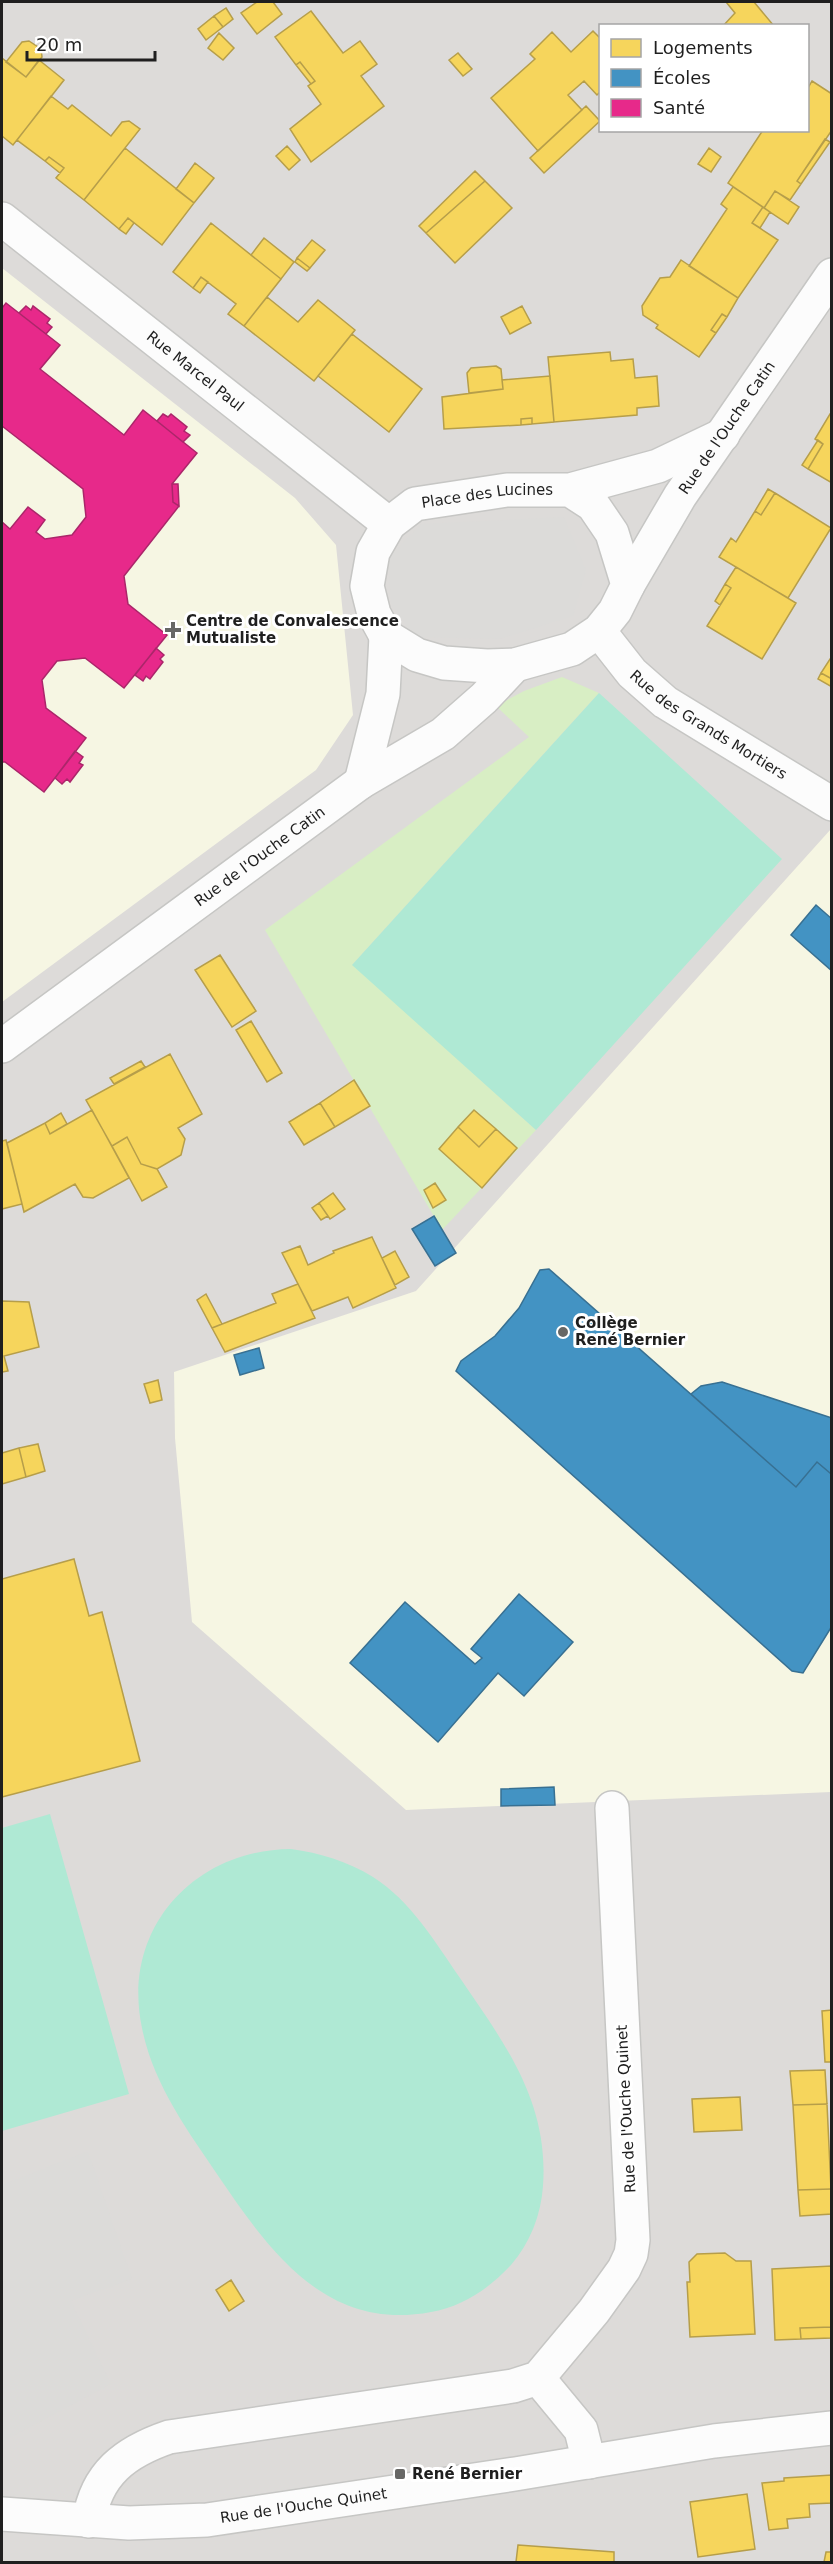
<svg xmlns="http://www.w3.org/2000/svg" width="833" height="2564" font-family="'DejaVu Sans',sans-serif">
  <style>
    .residential { fill: #dddbd9; fill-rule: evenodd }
    .education { fill: #f6f6e3 }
    .religious { fill: #dcdbd9 }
    .grass { fill: #d8eec4 }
    .pitch { fill: #afe9d4 }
    .homes { fill: #f6d55c; stroke: #b69e4a; stroke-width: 1.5 }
    .schools { fill: #4393c3; stroke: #387092; stroke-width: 1.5 }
    .health { fill: #e7298a; stroke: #ab266a; stroke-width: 1.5 }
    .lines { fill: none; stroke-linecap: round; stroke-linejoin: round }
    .street-casing { stroke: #c6c6c4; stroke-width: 36 }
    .street { stroke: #fcfcfc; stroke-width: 33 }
    .poi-dot { fill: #676765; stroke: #fff; stroke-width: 2 }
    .labels { text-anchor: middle; stroke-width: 6; stroke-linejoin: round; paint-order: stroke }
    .street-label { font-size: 15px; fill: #1f1f1f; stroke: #fff }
    .poi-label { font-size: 15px; font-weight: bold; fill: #1f1f1f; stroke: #fff; text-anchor: start }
  </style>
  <rect width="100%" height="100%" fill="#eeece8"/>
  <path class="residential" d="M2 2H831V2562H2ZM600 26H808V130H600Z"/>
  <path class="education" d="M2 268 295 498 336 545 353 715 316 770 2 1002Z
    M831 829V1792L406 1810 192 1622 175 1438 174 1372 416 1291Z"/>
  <path class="religious" d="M564 517 586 570 573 616 500 639 415 637 391 604 388 558 421 524Z
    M88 2151 132 2279 71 2301 111 2384 2 2442V2185Z"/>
  <path class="grass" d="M562 677 599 693 353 964 536 1130 442 1230 265 930 529 737 496 706 524 691Z"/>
  <path class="pitch" d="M599 693 782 859 536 1130 352 965Z
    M50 1814 129 2094 2 2131V1828Z
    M291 1849C320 1853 347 1861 373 1877 411 1901 435 1942 460 1978 505 2044 549 2102 543 2186 541 2215 530 2243 511 2265 490 2288 462 2307 431 2312 327 2332 270 2252 219 2177 188 2131 153 2084 142 2028 121 1930 193 1850 291 1849Z"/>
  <path class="homes" d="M257 2H273L282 14 257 34 241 13Z
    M726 2H754L774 26H723L735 13Z
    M226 8 233 19 223 27 214 16Z
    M311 11 343 53 360 41 377 64 361 76 384 106 311 162 290 129 321 104 308 86 315 81 300 62 296 65 275 37Z
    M214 16 223 27 206 40 198 29Z
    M593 31 600 38V92L597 95 584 81 568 95 582 110 538 151 491 98 535 59 530 54 552 32 571 52Z
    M219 33 234 48 223 60 208 48Z
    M29 41 41 49 42 57 26 77 6 62 22 42Z
    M458 53 472 69 463 76 449 60Z
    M2 58 26 77 39 60 64 80 13 145 2 136Z
    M300 62 315 81 311 84 296 65Z
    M812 81 832 94V130L797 181 801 184 790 200 775 191 764 208 728 183 763 130H808V88Z
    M51 96 68 109 72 105 111 136 122 122 129 121 140 129 84 200 56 178 64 168 49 157 45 161 17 140Z
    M586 106 600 121 544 173 530 158Z
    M825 139 830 142 801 184 797 181Z
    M287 146 300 160 289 170 276 156Z
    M125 148 194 203 162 245 128 218 119 229 84 200Z
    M709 148 721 157 711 172 698 164Z
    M49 157 64 168 60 173 45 161Z
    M195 163 214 178 194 203 176 189Z
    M475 171 485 181 426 233 419 226Z
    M485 181 512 208 455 263 426 233Z
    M733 187 763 207 752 223 778 240 738 298 689 266 727 209 721 204Z
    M775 191 799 207 788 224 764 208Z
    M763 207 770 212 760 228 752 223Z
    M128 218 134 223 126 234 119 229Z
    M211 223 281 279 244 326 228 314 236 304 201 277 193 288 173 272Z
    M264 238 294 262 281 279 251 255Z
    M312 240 325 250 310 268 297 258Z
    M297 258 310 268 307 271 295 262Z
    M681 260 738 298 727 317 722 314 711 330 716 333 699 357 656 328 658 325 643 315 642 306 660 278 670 277Z
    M201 277 208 282 200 293 193 288Z
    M267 297 298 322 318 300 355 330 314 381 244 326Z
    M522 306 531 323 510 334 501 317Z
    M722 314 727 317 716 333 711 330Z
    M352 334 422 389 389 432 318 376Z
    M610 352 611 361 633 359 635 378 657 376 659 406 637 408V415L554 422 548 357Z
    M496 366 501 369 503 389 469 393 467 373 471 368Z
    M550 376 554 422 532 424V418L521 419V425L444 429 442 397 503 389 502 380Z
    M830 414 832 415V483L808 469 823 444 815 439Z
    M532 418V424L521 425V419Z
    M818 440 823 444 808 469 802 465Z
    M768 489 775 493 761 515 755 511Z
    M775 493 831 528 788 598 719 557 731 538 736 542 755 511 761 515Z
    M736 567 796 603 762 659 707 626 731 588 725 584Z
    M725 584 731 588 720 605 715 601Z
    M832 656V679L821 673Z
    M821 673 832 679V687L818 679Z
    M220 955 256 1011 232 1027 195 970Z
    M251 1021 282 1073 267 1082 236 1030Z
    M170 1054 202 1114 178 1128 185 1139 181 1155 157 1169 141 1164 127 1137 112 1146 86 1100Z
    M141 1061 145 1067 114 1084 110 1078Z
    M354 1080 370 1106 335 1127 320 1103Z
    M320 1103 335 1127 304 1145 289 1122Z
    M92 1110 129 1178 93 1198 83 1197 75 1184 24 1212 7 1143 45 1123 50 1134Z
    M474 1110 496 1129 479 1147 458 1127Z
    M61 1113 67 1124 50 1134 45 1123Z
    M458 1127 479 1147 496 1129 517 1148 482 1188 439 1149Z
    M127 1137 141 1164 157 1169 167 1187 142 1201 112 1146Z
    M6 1140 22 1204 2 1209V1141Z
    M435 1183 446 1200 433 1208 424 1190Z
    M333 1193 345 1209 330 1219 319 1203Z
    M319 1203 328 1216 321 1220 312 1208Z
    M372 1237 396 1288 353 1308 348 1297 312 1311 282 1253 300 1246 308 1265 334 1253 333 1251Z
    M395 1251 409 1277 395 1285 382 1258Z
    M298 1284 315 1318 225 1352 212 1328 276 1303 272 1294Z
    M206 1294 222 1324 212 1328 197 1300Z
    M2 1301 29 1302 39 1347 4 1356 8 1371 2 1372Z
    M158 1380 162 1400 150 1403 144 1384Z
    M38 1444 45 1471 26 1477 19 1448Z
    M19 1448 26 1477 2 1484V1453Z
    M74 1559 89 1616 102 1612 140 1761 2 1797V1579Z
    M832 2010V2062H825L822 2011Z
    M825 2070 827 2104 793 2105 790 2071Z
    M740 2097 742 2130 694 2132 692 2099Z
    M827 2104 831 2189 798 2190 793 2105Z
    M831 2189 832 2214 800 2216 798 2190Z
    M725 2253 736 2261H751L755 2334 690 2337 687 2282H690L689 2262 697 2254Z
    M832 2266V2327L800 2328 801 2339 775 2340 772 2269Z
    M231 2280 244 2301 229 2311 216 2290Z
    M832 2327V2338L801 2339 800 2328Z
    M832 2475V2503L809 2504 810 2517 787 2519 788 2528 769 2530 762 2483 784 2481V2478Z
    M747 2494 755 2549 698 2557 690 2502Z
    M518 2545 614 2552V2562H516Z
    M826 2552H832V2562H824Z"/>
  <path class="schools" d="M816 905 832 919V971L791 935Z
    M434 1216 456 1253 435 1266 412 1229Z
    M549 1269 796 1487 817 1462 830 1473 832 1471V1626L803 1673 792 1671 456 1371 461 1361 495 1336 519 1308 540 1270Z
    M259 1348 264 1368 240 1375 234 1355Z
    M722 1382 832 1418V1471L830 1473 817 1462 796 1487 691 1394 701 1386Z
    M519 1594 573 1642 524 1696 498 1673 438 1742 350 1663 405 1602 475 1664 482 1658 471 1649Z
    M554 1787 555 1805 501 1806V1789Z"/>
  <path class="health" d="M6 303 60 345 40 369 124 435 143 410 197 453 172 484 173 502 179 506 124 576 128 604 167 635 124 688 85 658 57 661 42 680 46 708 86 738 44 792 5 762H2V522L10 529 28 507 45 520 36 532 45 539 72 535 86 517 83 489 2 426V308Z
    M26 306 31 310 33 306 50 319 47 323 52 327 46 334 19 313Z
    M163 414 168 417 171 414 187 427 184 431 190 435 183 442 157 421Z
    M172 484H178L179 506 173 502Z
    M156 648 164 655 160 659 163 662 150 679 146 676 143 681 135 675Z
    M75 751 83 757 79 763 83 765 70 782 67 779 62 784 55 778Z"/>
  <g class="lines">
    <defs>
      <g id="street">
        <path id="s1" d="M2 219 389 524"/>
        <path id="s2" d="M570 490 593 505 612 533 628 585 615 611 599 631 572 649 515 665 487 666 444 663 417 655 386 636 374 614 367 586 373 552 389 524 415 504 507 490H570L658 466 723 435"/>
        <path id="s3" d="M628 585 680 496 832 275"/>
        <path id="s4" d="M599 631 632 673 665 702 832 804"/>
        <path d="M361 782 383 694 386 636"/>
        <path id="s5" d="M2 1046 361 782 443 734 484 698 515 665"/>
        <path d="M538 2378 581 2430 589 2462"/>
        <path id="s6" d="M2 2514 129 2523 207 2520 515 2474 714 2441 832 2428"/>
        <path d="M89 2521C96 2474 125 2452 169 2437L513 2386 538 2378 594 2311 624 2269 631 2254 633 2240 612 1808"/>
      </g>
    </defs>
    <use href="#street" class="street-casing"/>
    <use href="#street" class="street"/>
  </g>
  <g class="poi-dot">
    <path d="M170 621h6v6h6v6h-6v6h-6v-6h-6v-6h6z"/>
    <circle cx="563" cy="1332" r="6"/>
    <rect x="394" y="2468" width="12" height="12" rx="3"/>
  </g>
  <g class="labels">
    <g class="street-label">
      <text dy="5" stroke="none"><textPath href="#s1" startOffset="246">Rue Marcel Paul</textPath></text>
      <text dy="5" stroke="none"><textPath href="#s3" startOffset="186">Rue de l'Ouche Catin</textPath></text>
      <text dy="5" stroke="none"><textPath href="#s2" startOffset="624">Place des Lucines</textPath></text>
      <text dy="5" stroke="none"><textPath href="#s4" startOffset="146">Rue des Grands Mortiers</textPath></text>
      <text dy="5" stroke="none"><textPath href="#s5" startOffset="320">Rue de l'Ouche Catin</textPath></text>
      <text transform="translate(626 2109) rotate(-93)" y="5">Rue de l'Ouche Quinet</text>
      <text dy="5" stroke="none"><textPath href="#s6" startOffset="303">Rue de l'Ouche Quinet</textPath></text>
    </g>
    <g class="poi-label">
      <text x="186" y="626">Centre de Convalescence<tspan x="186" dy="17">Mutualiste</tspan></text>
      <text x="575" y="1328">Collège<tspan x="575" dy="17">René Bernier</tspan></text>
      <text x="412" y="2479">René Bernier</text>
    </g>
  </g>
  <rect width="833" height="2564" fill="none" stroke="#1f1f1f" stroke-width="6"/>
  <rect x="599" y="24" width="210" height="108" fill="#ffffff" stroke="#a5a5a5" stroke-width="1.5"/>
  <rect x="611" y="39" width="30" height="18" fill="#f6d55c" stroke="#a5a5a5" stroke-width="1.5"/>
  <text x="653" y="54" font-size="18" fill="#1f1f1f">Logements</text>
  <rect x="611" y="69" width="30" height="18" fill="#4393c3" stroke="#a5a5a5" stroke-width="1.5"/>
  <text x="653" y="84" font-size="18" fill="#1f1f1f">Écoles</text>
  <rect x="611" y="99" width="30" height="18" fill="#e7298a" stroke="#a5a5a5" stroke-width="1.5"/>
  <text x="653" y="114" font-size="18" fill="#1f1f1f">Santé</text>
  <path d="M27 51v9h128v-9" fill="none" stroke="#1f1f1f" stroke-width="3"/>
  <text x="36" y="51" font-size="18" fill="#1f1f1f" stroke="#ffffff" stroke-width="4.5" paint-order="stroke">20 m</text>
</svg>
